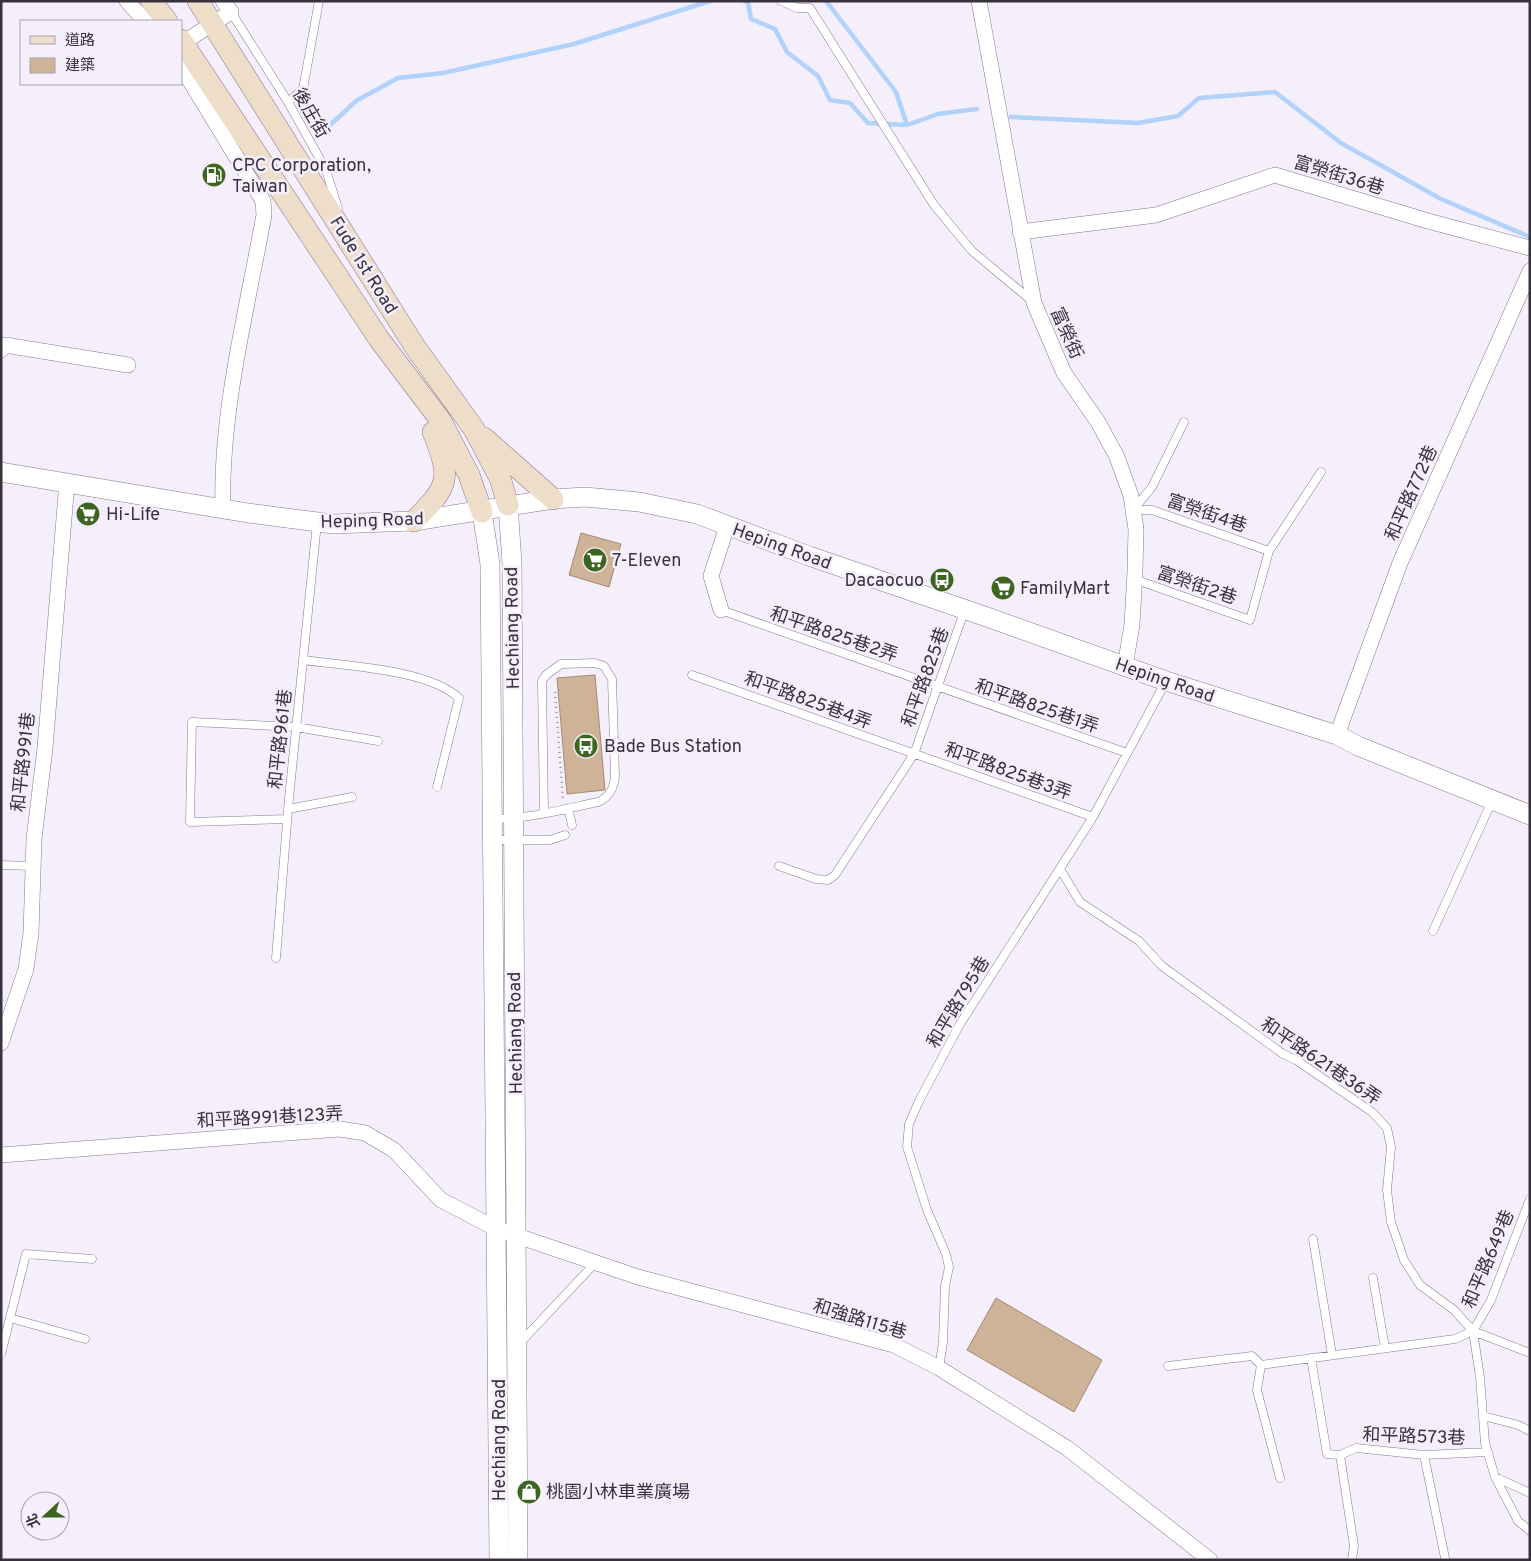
<svg xmlns="http://www.w3.org/2000/svg" width="1531" height="1561" font-family="Overpass,'Noto Sans TC',sans-serif">
  <style>
    .lines { fill: none; stroke-linecap: round; stroke-linejoin: round }
    .stream { stroke: #b0d2fb; stroke-width: 4.5 }
    .building { fill: #cfb398; stroke: #a58a70 }
    .service-casing { stroke: #877795; stroke-width: 9 }
    .minor-casing { stroke: #877795; stroke-width: 16 }
    .tertiary-casing { stroke: #877795; stroke-width: 20 }
    .secondary-casing { stroke: #877795; stroke-width: 22 }
    .path { stroke: #968f9c; stroke-width: 2.5; stroke-dasharray: 1 4; stroke-linecap: butt }
    .service { stroke: #fff; stroke-width: 8 }
    .minor { stroke: #fff; stroke-width: 15 }
    .tertiary { stroke: #fff; stroke-width: 19 }
    .secondary { stroke: #eedec9; stroke-width: 21 }
    .labels { text-anchor: middle; stroke-width: 5; stroke-linejoin: round; paint-order: stroke }
    .street-label { font-size: 18px; fill: #38313e; stroke: #f5eefb }
    .poi-label { font-size: 18px; fill: #38313e; stroke: #f5eefb; text-anchor: start }
  </style>
  <rect width="100%" height="100%" fill="#f5eefb"/>
  <g class="lines">
    <path class="stream" d="M744 1 748 2 751 19 775 29 787 52 818 76 830 100 850 103 868 123 907 125 938 114 977 109
      M826 1 896 92 907 125
      M1011 117 1138 123 1178 116 1199 98 1275 92 1341 143 1441 199 1530 237
      M329 126 356 101 398 78 443 73 574 44 710 1"/>
  </g>
  <path class="building" d="M581 533 621 544 609 587 569 575Z
    M595 675 605 790 567 794 557 678Z
    M996 1298 1102 1360 1074 1412 967 1350Z"/>
  <g class="lines">
    <defs>
      <path id="service" d="M781 1 797 8H810L934 205 972 251 1032 301
        M231 12 288 102 326 170 338 208
        M288 102 303 89 319 1
        M1133 510H1152L1269 551
        M1133 510 1152 487 1184 422
        M1134 579 1250 620 1269 551 1321 472
        M721 610 1127 753
        M303 660C346 666 428 669 459 698L437 787
        M692 675 1093 817
        M288 809 352 797
        M565 809 569 812 572 825
        M287 819 190 822 192 722 296 727 378 741
        M493 819C529 819 564 809 598 802 610 797 614 788 615 776L612 679 604 666 595 663 561 664 546 675 542 681 544 813
        M493 840H550L565 835
        M1 865 32 866
        M779 866 816 879 828 880 835 875 914 754 965 609
        M1060 869 1080 902 1139 941 1162 966 1283 1054 1296 1060 1372 1112 1387 1128 1391 1147 1387 1190 1391 1222 1404 1260 1420 1285 1454 1310 1473 1331 1530 1353
        M1433 931 1492 801
        M276 958 289 798 317 523
        M1313 1239 1332 1355
        M1373 1278 1385 1348
        M10 1318 85 1339
        M1473 1331 1480 1377 1485 1443 1495 1477 1518 1521 1530 1531
        M1473 1331 1491 1300 1530 1199
        M520 1343 596 1262
        M1 1354 26 1254 92 1259
        M1311 1358 1327 1454 1340 1455 1356 1448 1424 1455 1488 1452
        M1261 1365 1257 1390 1280 1478
        M1168 1366 1252 1356 1261 1365 1455 1339 1473 1331
        M939 1368 943 1342 945 1286 949 1267 946 1254 927 1210 907 1147 909 1124 919 1101 960 1024 1093 817 1166 681
        M1483 1416 1518 1425 1530 1431
        M1340 1455 1354 1546 1352 1560
        M1424 1455 1445 1558
        M1495 1477 1530 1493"/>
      <path id="minor" d="M127 1 145 21
        M979 1 1034 303 1064 373 1098 422 1117 457 1131 496 1136 529 1135 572 1132 625 1125 666
        M181 44 231 12 223 1
        M181 66 263 201 264 215C247 309 220 414 223 508
        M1020 232 1156 215 1275 175 1428 221 1530 248
        M1 350 5 345 128 365
        M721 610 711 576 727 526
        M1337 735 1400 563 1530 271
        M1 1043 26 969 31 933 34 839 45 748 67 482
        M1 1155 340 1129 365 1133 394 1150 441 1200 497 1229 638 1277 894 1345 939 1368 1067 1448 1210 1560"/>
      <path id="tertiary" d="M1 472 248 513 333 524 414 521 553 499 585 497 639 502 697 514 809 556 984 616 1166 681 1337 735 1358 746 1530 815
        M508 505 512 563 518 1560
        M482 512 490 564 499 1560"/>
      <path id="secondary" d="M151 1 167 21
        M198 1 415 347 474 429 500 478 508 505
        M181 40 379 339 441 421 469 475 482 512
        M484 438 553 499
        M414 521C449 486 452 479 433 432"/>
    </defs>
    <use href="#service" class="service-casing"/>
    <use href="#minor" class="minor-casing"/>
    <use href="#tertiary" class="tertiary-casing"/>
    <use href="#secondary" class="secondary-casing"/>
    <path class="path" d="M555 692 563 800"/>
    <use href="#service" class="service"/>
    <use href="#minor" class="minor"/>
    <use href="#tertiary" class="tertiary"/>
    <use href="#secondary" class="secondary"/>
  </g>
  <defs>
    <symbol id="fuel-disc" viewBox="-11 -11 22 22"><circle r="9.5" fill="#3d6520" stroke="#f5eefb"/><path d="M-5.5-6h7V0h2V4h1.3V-2.5L3-4.5l.8-.8L6-3V5H2.5V1h-1V6h-7ZM-4.2-4.7v3.2H.2V-4.7Z" fill="#fff"/></symbol>
    <symbol id="supermarket-disc" viewBox="-11 -11 22 22"><circle r="9.5" fill="#3d6520" stroke="#f5eefb"/><path d="M-6-5.5h2.5l.6 2H6L4.5 2H-2.5L-4.4-4H-6ZM-1.5 3.2a1.3 1.3 0 1 0 .1 0ZM3 3.2a1.3 1.3 0 1 0 .1 0Z" fill="#fff"/></symbol>
    <symbol id="bus-disc" viewBox="-11 -11 22 22"><circle r="9.5" fill="#3d6520" stroke="#f5eefb"/><path d="M-5-6H5V4H4V6H2V4H-2V6H-4V4H-5ZM-3.5-4V0h7V-4ZM-3.5 1.2v1.5H-2V1.2ZM2 1.2v1.5H3.5V1.2Z" fill="#fff"/></symbol>
    <symbol id="shop-disc" viewBox="-11 -11 22 22"><circle r="9.5" fill="#3d6520" stroke="#f5eefb"/><path d="M-5-2.5h2.3a2.7 3.5 0 0 1 5.4 0H5L5.5 6h-11ZM-1.5-2.5h3a1.5 2.3 0 0 0-3 0Z" fill="#fff"/></symbol>
  </defs>
  <g fill-rule="evenodd">
    <use href="#fuel-disc" x="200" y="161" width="28" height="28"/>
    <use href="#supermarket-disc" x="74" y="500" width="28" height="28"/>
    <use href="#supermarket-disc" x="581" y="546" width="28" height="28"/>
    <use href="#bus-disc" x="928" y="566" width="28" height="28"/>
    <use href="#supermarket-disc" x="989" y="574" width="28" height="28"/>
    <use href="#bus-disc" x="572" y="732" width="28" height="28"/>
    <use href="#shop-disc" x="515" y="1478" width="28" height="28"/>
  </g>
  <g class="labels">
    <g class="street-label">
      <text transform="translate(311 113) rotate(60)" y="6">後庄街</text>
      <text transform="translate(1339 175) rotate(17)" y="6">富榮街36巷</text>
      <text transform="translate(364 265) rotate(58)" y="6">Fude 1st Road</text>
      <text transform="translate(1067 333) rotate(66)" y="6">富榮街</text>
      <text transform="translate(1411 493) rotate(-66)" y="6">和平路772巷</text>
      <text transform="translate(1207 513) rotate(19)" y="6">富榮街4巷</text>
      <text transform="translate(372 520) rotate(-2)" y="6">Heping Road</text>
      <text transform="translate(782 546) rotate(20)" y="6">Heping Road</text>
      <text transform="translate(1197 585) rotate(19)" y="6">富榮街2巷</text>
      <text transform="translate(512 628) rotate(-91)" y="6">Hechiang Road</text>
      <text transform="translate(834 634) rotate(19)" y="6">和平路825巷2弄</text>
      <text transform="translate(925 677) rotate(-70)" y="6">和平路825巷</text>
      <text transform="translate(1165 680) rotate(19)" y="6">Heping Road</text>
      <text transform="translate(808 700) rotate(20)" y="6">和平路825巷4弄</text>
      <text transform="translate(1037 706) rotate(19)" y="6">和平路825巷1弄</text>
      <text transform="translate(280 739) rotate(-84)" y="6">和平路961巷</text>
      <text transform="translate(23 762) rotate(-84)" y="6">和平路991巷</text>
      <text transform="translate(1008 771) rotate(20)" y="6">和平路825巷3弄</text>
      <text transform="translate(958 1002) rotate(-59)" y="6">和平路795巷</text>
      <text transform="translate(515 1033) rotate(-91)" y="6">Hechiang Road</text>
      <text transform="translate(1321 1061) rotate(34)" y="6">和平路621巷36弄</text>
      <text transform="translate(270 1117) rotate(-3)" y="6">和平路991巷123弄</text>
      <text transform="translate(1488 1259) rotate(-67)" y="6">和平路649巷</text>
      <text transform="translate(860 1319) rotate(17)" y="6">和強路115巷</text>
      <text transform="translate(1414 1436) rotate(2)" y="6">和平路573巷</text>
      <text transform="translate(499 1440) rotate(-90)" y="6">Hechiang Road</text>
    </g>
    <g class="poi-label">
      <text x="232" y="171">CPC Corporation,<tspan x="232" dy="21">Taiwan</tspan></text>
      <text x="106" y="520">Hi-Life</text>
      <text x="612" y="566">7-Eleven</text>
      <text x="924" y="586" text-anchor="end">Dacaocuo</text>
      <text x="1020" y="594">FamilyMart</text>
      <text x="604" y="752">Bade Bus Station</text>
      <text x="546" y="1498">桃園小林車業廣場</text>
    </g>
  </g>
  <rect width="1531" height="1561" fill="none" stroke="#38313e" stroke-width="5"/>
  <rect x="20" y="20" width="162" height="65" fill="#f5eefb" stroke="#a9a2af"/>
  <rect x="30" y="36" width="25" height="8" fill="#eedec9" stroke="#a9a2af"/>
  <text x="65" y="45" font-size="15" fill="#38313e">道路</text>
  <rect x="30" y="58" width="25" height="15" fill="#cfb398" stroke="#a9a2af"/>
  <text x="65" y="70" font-size="15" fill="#38313e">建築</text>
  <g transform="translate(45 1516) rotate(249)"><circle r="24" fill="#f5eefb" stroke="#a9a2af"/>
  <path d="M0-4L9 19L0 12L-9 19Z" fill="#3d6520"/>
  <text y="-8" font-size="14" font-weight="bold" text-anchor="middle" fill="#38313e">北</text>
  </g>
</svg>
